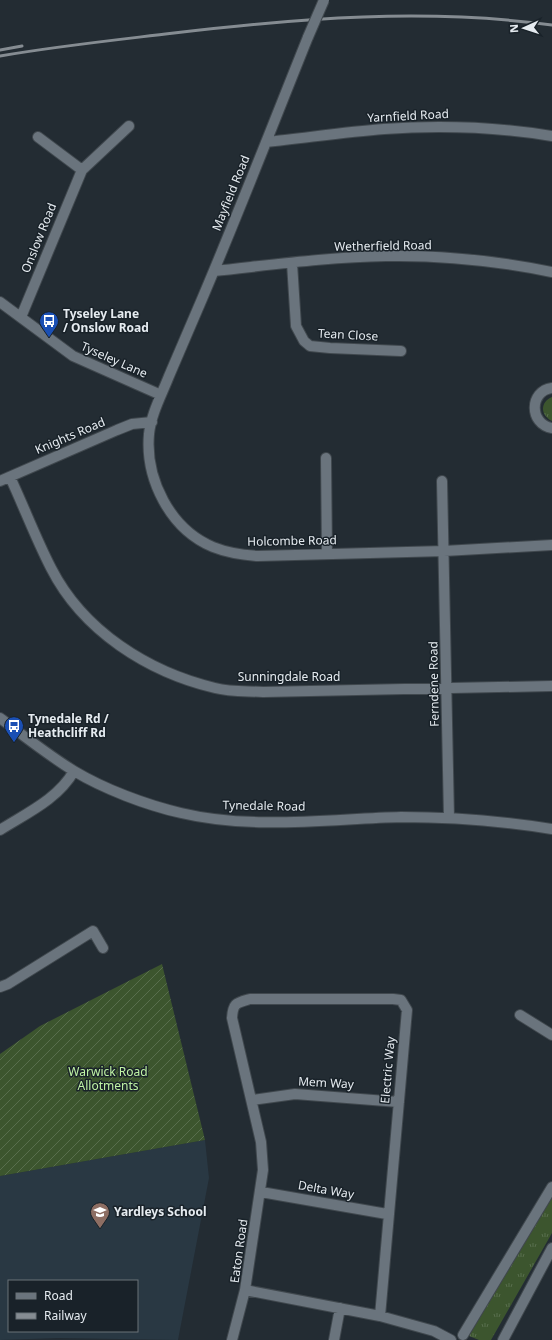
<svg xmlns="http://www.w3.org/2000/svg" width="552" height="1340" font-family="'Noto Sans',sans-serif">
  <style>
    .built { fill: #293843; fill-rule: evenodd }
    .grass { fill: url(#grass-tufts) }
    .garden { fill: url(#garden-furrows) }
    .lines { fill: none; stroke-linecap: round; stroke-linejoin: round }
    .minor-casing { stroke: #40484e; stroke-width: 12 }
    .minor { stroke: #6a747d; stroke-width: 10 }
    .rail { stroke: #858c92; stroke-width: 3 }
    .minor-bridge-casing { stroke: #40484e; stroke-width: 12; stroke-linecap: butt }
    .minor-bridge { stroke: #6a747d; stroke-width: 10 }
    .labels { text-anchor: middle; stroke-width: 3; stroke-linejoin: round; paint-order: stroke }
    .street-label { font-size: 12px; fill: #e5ebf0; stroke: #192229 }
    .poi-label { font-size: 12px; font-weight: bold; fill: #e5ebf0; stroke: #192229; text-anchor: start }
    .park-label { font-size: 12px; fill: #c0f3a5; stroke: #192229 }
  </style>
  <defs>
    <pattern id="grass-tufts" width="24" height="20" patternUnits="userSpaceOnUse"><rect width="24" height="20" fill="#3c552e"/><path d="M3 7l-1-3M5 7V3M7 7l1-3M15 17l-1-3M17 17v-4M19 17l1-3" fill="none" stroke="#586e4d"/></pattern>
    <pattern id="garden-furrows" width="10" height="10" patternUnits="userSpaceOnUse"><rect width="10" height="10" fill="#3c552e"/><path d="M-1 1l2-2M0 10L10 0M9 11l2-2" fill="none" stroke="#586e4d"/></pattern>
  </defs>
  <rect width="100%" height="100%" fill="#232c33"/>
  <path class="built" d="M205 1140 209 1178 178 1340 59 1338 0 1340V1176ZM9 1281H137V1331H9Z"/>
  <path class="grass" d="M552 397V421C540 415 540 402 552 397Z
    M552 1194V1233L491 1340H479L469 1336Z"/>
  <path class="garden" d="M162 964 205 1140 0 1176V1054L40 1026Z"/>
  <g class="lines">
    <defs>
      <path id="minor" d="M308 37C273 124 239 212 202 299 191 325 180 350 169 376 162 394 151 414 149 434 145 479 170 529 213 547 228 553 242 555 258 556L444 551 552 545
        M38 137 82 170
        M266 142C305 138 345 132 384 129 441 125 497 127 552 136
        M292 263 296 326 304 341 310 346 330 348 401 351
        M214 271C271 265 329 257 386 256 441 255 498 261 552 272
        M0 302 73 356 161 395
        M21 317 82 170 129 126
        M552 388C529 391 529 424 552 428
        M326 458 327 554
        M10 477C24 507 36 539 51 568 83 631 148 672 215 688 230 692 247 691 263 692L552 686
        M0 481 117 430 132 424 152 422
        M442 481 449 818
        M0 718C24 736 48 755 74 771 104 789 146 805 181 813 252 830 329 819 401 817 452 817 502 821 552 829
        M0 830C27 813 58 799 74 771
        M0 987 8 984 93 931 103 948
        M520 1015 552 1035
        M252 1100 295 1094 399 1102
        M261 1192 387 1214
        M380 1316 407 1010 401 1000 393 999H250C236 1003 233 1003 232 1018L261 1142 263 1170 245 1290 380 1316 434 1331 451 1340
        M463 1335 552 1187
        M232 1340 245 1290
        M334 1340 340 1308
        M503 1340 552 1248"/>
    </defs>
    <use href="#minor" class="minor-casing"/>
    <use href="#minor" class="minor"/>
    <path class="rail" d="M0 50 22 46
      M0 56C58 46 116 40 174 33 300 18 426 8 552 25"/>
    <defs>
      <path id="minor-bridge" d="M308 37 324 0"/>
    </defs>
    <use href="#minor-bridge" class="minor-bridge-casing"/>
    <use href="#minor-bridge" class="minor-bridge"/>
  </g>
  <defs>
    <symbol id="bus-pin" viewBox="-11 -11 22 30"><path d="M0 17L-7.5 6A9.5 9.5 0 1 1 7.5 6Z" fill="#1a4fb4" stroke="#192229"/><path d="M-5-6H5V4H4V6H2V4H-2V6H-4V4H-5ZM-3.5-4V0h7V-4ZM-3.5 1.2v1.5H-2V1.2ZM2 1.2v1.5H3.5V1.2Z" fill="#fff"/></symbol>
    <symbol id="school-pin" viewBox="-11 -11 22 30"><path d="M0 17L-7.5 6A9.5 9.5 0 1 1 7.5 6Z" fill="#8d6e63" stroke="#192229"/><path d="M0-5L7-2L0 1L-7-2ZM-4 1L0 2.5L4 1V4Q0 6-4 4Z" fill="#fff"/></symbol>
  </defs>
  <g fill-rule="evenodd">
    <use href="#bus-pin" x="38" y="310" width="22" height="30"/>
    <use href="#bus-pin" x="3" y="715" width="22" height="30"/>
    <use href="#school-pin" x="89" y="1201" width="22" height="30"/>
  </g>
  <g class="labels">
    <g class="street-label">
      <text transform="translate(408 116) rotate(-3)" y="4">Yarnfield Road</text>
      <text transform="translate(231 193) rotate(-68)" y="4">Mayfield Road</text>
      <text transform="translate(39 238) rotate(-68)" y="4">Onslow Road</text>
      <text transform="translate(383 246) rotate(-1)" y="4">Wetherfield Road</text>
      <text transform="translate(348 335) rotate(3)" y="4">Tean Close</text>
      <text transform="translate(114 360) rotate(24)" y="4">Tyseley Lane</text>
      <text transform="translate(70 436) rotate(-23)" y="4">Knights Road</text>
      <text transform="translate(292 541) rotate(-1)" y="4">Holcombe Road</text>
      <text x="289" y="681">Sunningdale Road</text>
      <text transform="translate(434 684) rotate(-91)" y="4">Ferndene Road</text>
      <text transform="translate(264 806) rotate(1)" y="4">Tynedale Road</text>
      <text transform="translate(388 1070) rotate(-85)" y="4">Electric Way</text>
      <text transform="translate(326 1083) rotate(3)" y="4">Mem Way</text>
      <text transform="translate(326 1190) rotate(10)" y="4">Delta Way</text>
      <text transform="translate(239 1251) rotate(-82)" y="4">Eaton Road</text>
    </g>
    <g class="poi-label">
      <text x="63" y="318">Tyseley Lane<tspan x="63" dy="14">/ Onslow Road</tspan></text>
      <text x="28" y="723">Tynedale Rd /<tspan x="28" dy="14">Heathcliff Rd</tspan></text>
      <text x="114" y="1216">Yardleys School</text>
    </g>
    <g class="park-label">
      <text x="108" y="1076">Warwick Road<tspan x="108" dy="14">Allotments</tspan></text>
    </g>
  </g>
  <rect x="8" y="1280" width="130" height="52" fill="#192229" stroke="#6b7279"/>
  <rect x="16" y="1293" width="20" height="6" fill="#6a747d" stroke="#6b7279"/>
  <text x="44" y="1300" font-size="12" fill="#e5ebf0">Road</text>
  <rect x="16" y="1313" width="20" height="6" fill="#858c92" stroke="#6b7279"/>
  <text x="44" y="1320" font-size="12" fill="#e5ebf0">Railway</text>
  <g transform="translate(524 28) rotate(267)" stroke="#192229" stroke-width="3" paint-order="stroke">
  <path d="M0-3L7 15L0 10L-7 15Z" fill="#e5ebf0"/>
  <text y="-6" font-size="11" font-weight="bold" text-anchor="middle" fill="#e5ebf0">N</text>
  </g>
</svg>
